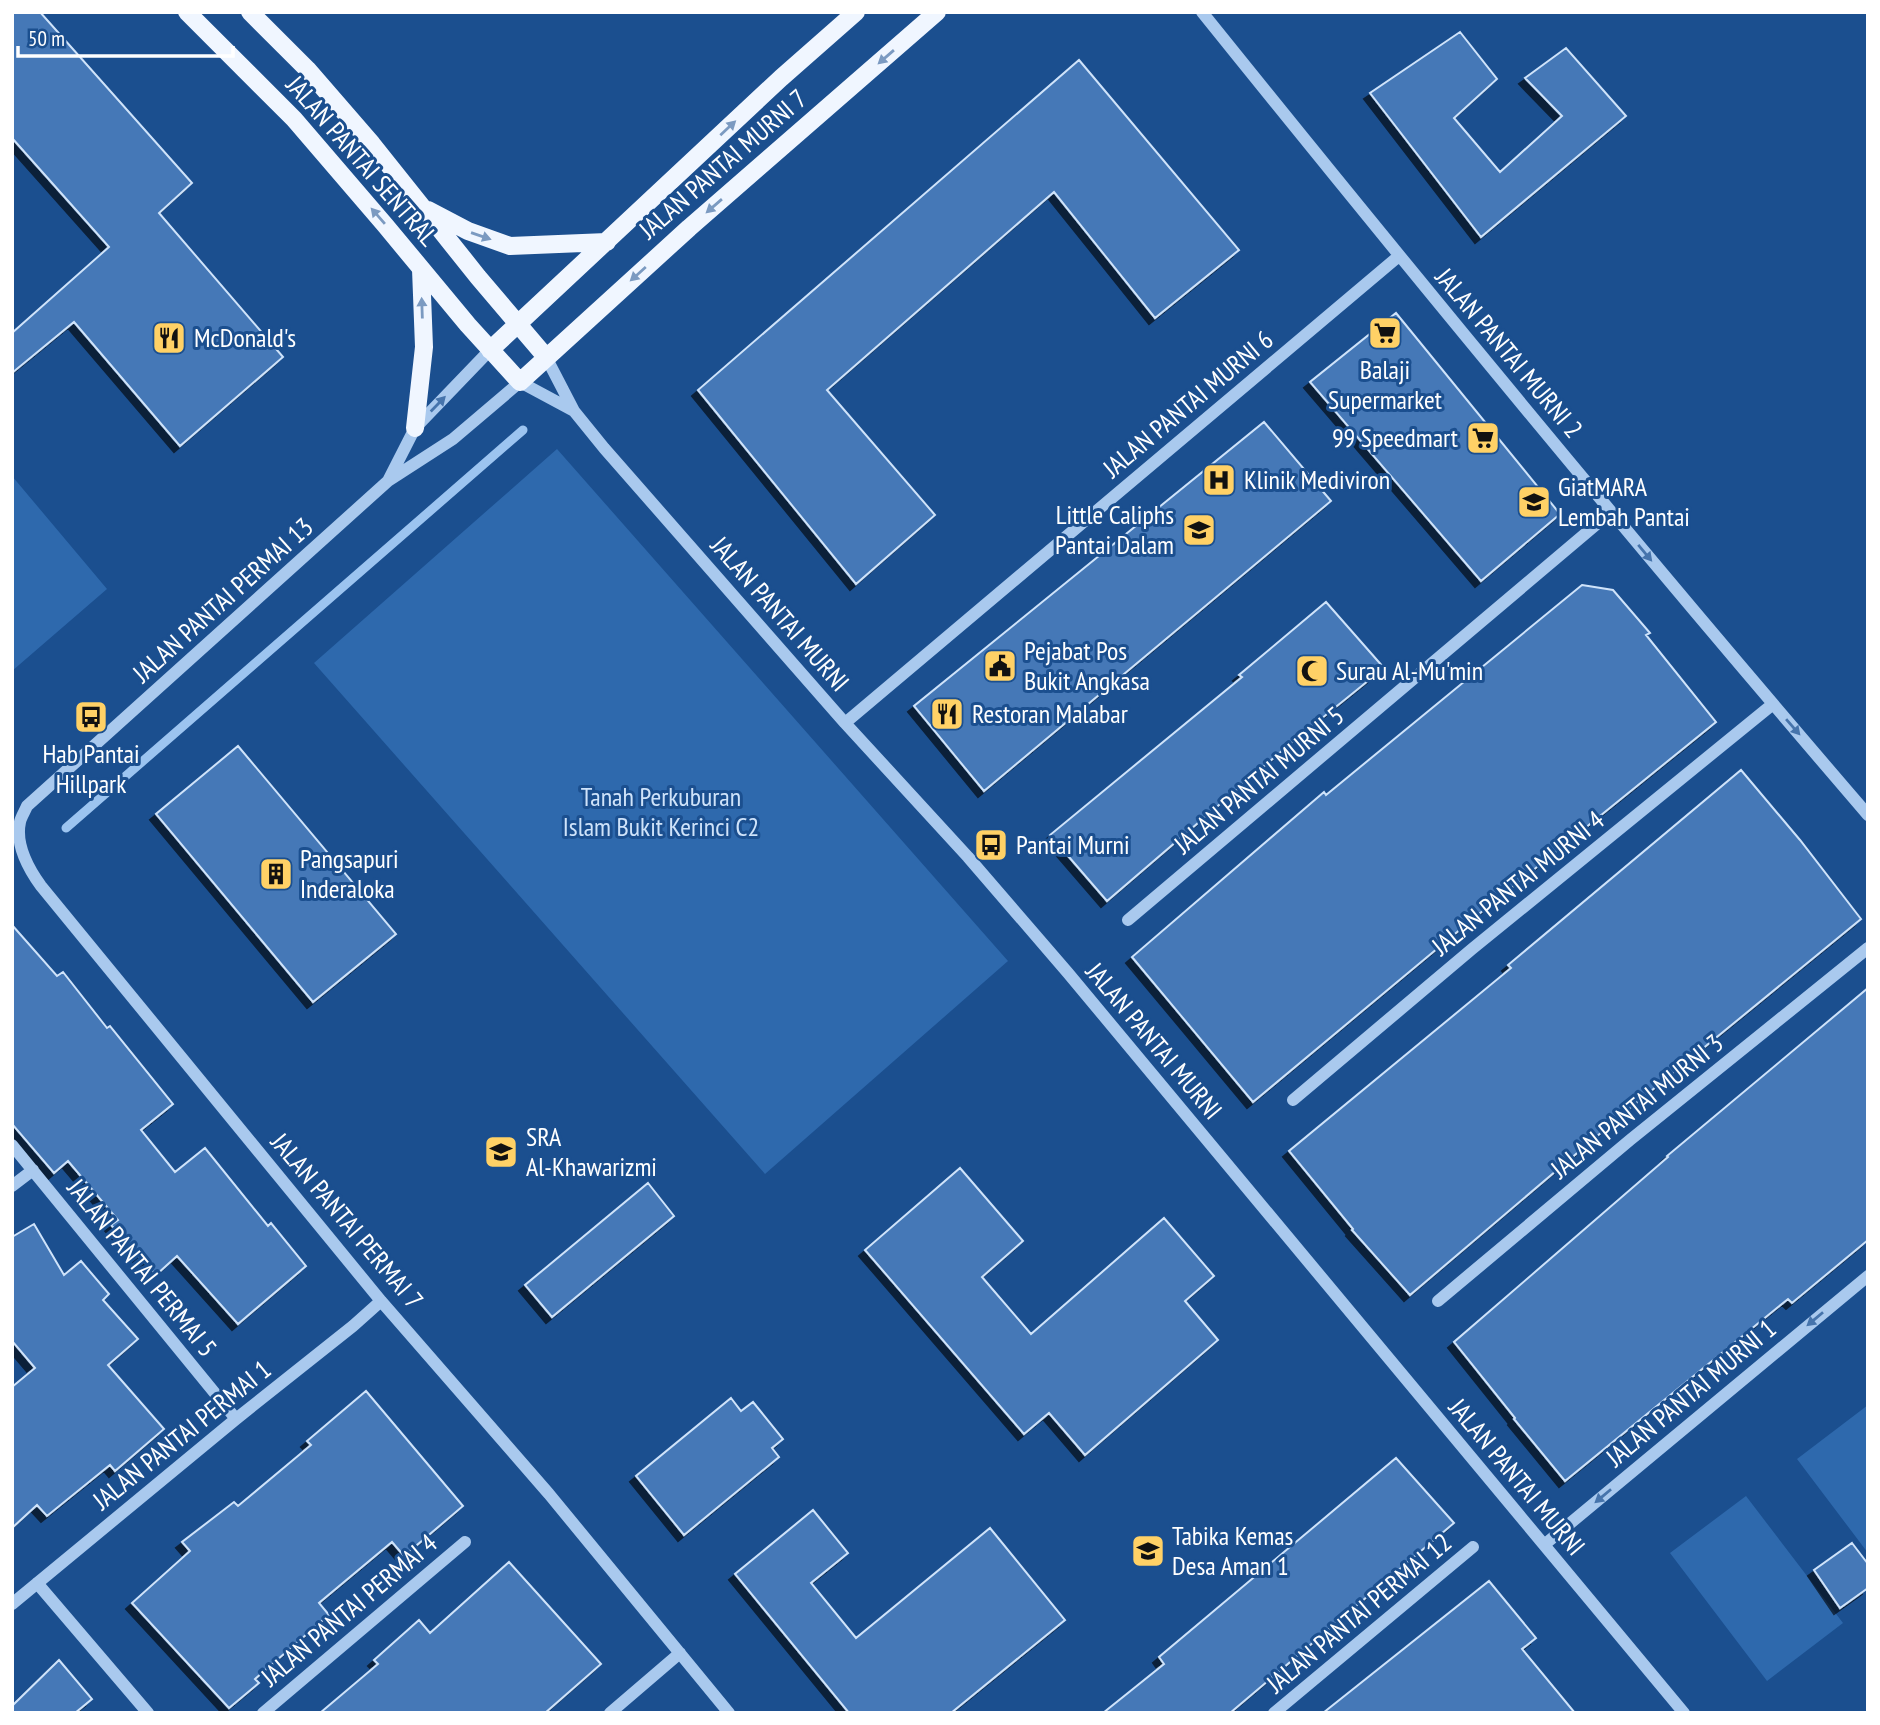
<svg xmlns="http://www.w3.org/2000/svg" width="1880" height="1725" font-family="'PT Sans Narrow',sans-serif">
  <style>
    .green { fill: #2e69ad }
    .lines { fill: none; stroke-linecap: round; stroke-linejoin: round }
    .stream { stroke: #9cc4f0; stroke-width: 9 }
    .building { fill: #4478b7; stroke: #cfe3fa; stroke-width: 2; filter: url(#shadow) }
    .minor { stroke: #a9c9ee; stroke-width: 12 }
    .major { stroke: #f0f6ff; stroke-width: 18 }
    .oneway { fill: #7b9ac1 }
    .oneway2 { fill: #4674ac }
    .labels { text-anchor: middle; stroke-width: 6; stroke-linejoin: round; paint-order: stroke }
    .street-label { font-size: 26px; fill: #fff; stroke: #1b4f8f }
    .poi-label { font-size: 26px; fill: #fff; stroke: #1b4f8f; text-anchor: start }
    .park-label { font-size: 26px; fill: #cfe3fa; stroke: #1b4f8f }
  </style>
  <defs>
    <filter id="shadow"><feDropShadow dx="-6" dy="6" stdDeviation="0" flood-color="#0009"/></filter>
  </defs>
  <rect width="100%" height="100%" fill="#1b4f8f"/>
  <path class="green" d="M557 449 1008 961 765 1174 314 663Z
    M12 476 107 589 12 671Z
    M1868 1405V1553L1797 1459Z
    M1746 1496 1843 1623 1767 1681 1670 1553Z"/>
  <g class="lines">
    <path class="stream" d="M66 828 523 430"/>
  </g>
  <path class="building" d="M12 12H40L192 183 159 213 283 357 180 446 74 322 12 373V333L109 247 12 138Z
    M1460 32 1497 79 1454 118 1500 172 1562 116 1525 78 1566 48 1626 116 1481 237 1370 93Z
    M1079 60 1239 250 1155 318 1054 192 827 390 935 515 856 584 698 390Z
    M1396 313 1560 514 1481 581 1310 382Z
    M1264 422 1331 501 984 791 914 706Z
    M1582 585 1613 590 1650 633 1646 635 1716 722 1474 918 1253 1102 1132 957 1324 792 1326 795Z
    M1326 602 1384 668 1290 744 1107 901 1050 835 1242 677 1239 675Z
    M238 746 396 934 313 1002 156 814Z
    M1741 770 1800 840 1861 919 1629 1109 1410 1295 1352 1230 1353 1229 1289 1151 1511 968 1508 965Z
    M12 925 57 976 63 972 107 1028 110 1026 173 1104 141 1130 175 1172 205 1148 268 1226 271 1223 306 1266 238 1324 177 1256 156 1275 111 1225 118 1220 68 1161 54 1173 12 1124Z
    M1868 988V1240L1792 1303 1788 1299 1565 1481 1514 1419 1515 1418 1454 1342 1668 1157 1667 1156Z
    M960 1168 1023 1241 982 1277 1031 1334 1164 1218 1214 1276 1185 1301 1218 1340 1085 1455 1049 1413 1024 1434 865 1250Z
    M648 1183 674 1216 552 1317 525 1285Z
    M34 1224 64 1275 81 1261 109 1294 103 1300 138 1339 108 1365 164 1429 115 1471 110 1465 47 1516 37 1505 12 1528V1387L35 1368 12 1341V1237Z
    M366 1391 463 1506 404 1556 392 1542 319 1603 329 1615 255 1679 259 1683 229 1708 132 1603 190 1551 182 1542 234 1502 238 1506 311 1445 307 1441Z
    M731 1398 741 1411 753 1402 783 1439 772 1448 779 1457 684 1535 636 1476Z
    M1396 1458 1454 1523 1230 1713H1103L1164 1664 1159 1657Z
    M813 1510 848 1553 811 1583 856 1638 990 1528 1065 1620 951 1713H849L735 1574Z
    M1852 1543 1868 1564V1588L1840 1608 1814 1570Z
    M509 1562 601 1664 545 1713H320L378 1664 374 1660 419 1620 430 1633Z
    M1489 1581 1536 1638 1522 1649 1575 1713H1323Z
    M59 1660 92 1699 75 1713H12V1706Z"/>
  <g class="lines">
    <path class="minor" d="M1202 12C1420 283 1641 551 1868 815
      M546 357 574 411 604 448 845 723 968 857 1068 973 1684 1713
      M574 411 520 382 453 439 388 481 27 806C25 811 21 817 20 822 15 845 28 868 41 886L381 1301 549 1494 729 1713
      M388 481 415 428 490 350
      M845 723 1399 256
      M1128 920 1611 512
      M1293 1100 1472 949 1773 704
      M12 1145 236 1419
      M12 1186 33 1170
      M1438 1301 1630 1140 1868 948
      M1544 1545 1868 1276
      M37 1583 148 1713
      M12 1604 236 1419 353 1326 381 1301
      M263 1713 465 1542
      M610 1713 680 1653
      M1274 1713 1473 1547"/>
    <path class="major" d="M187 12 294 119 385 225 468 325 520 382 689 228 937 12
      M250 12 307 69 372 144 478 277 546 357
      M428 210 468 231 510 246 607 242
      M490 350 781 78 856 12
      M415 428 424 347 421 269"/>
  </g>
  <defs><path id="oneway-solid" d="M-6-.8H1V-3.2L6.5 0L1 3.2V.8H-6Z" transform="scale(1.75)"/></defs>
  <g class="oneway">
    <use href="#oneway-solid" transform="translate(886 57) rotate(139)"/>
    <use href="#oneway-solid" transform="translate(728 128) rotate(-43)"/>
    <use href="#oneway-solid" transform="translate(714 206) rotate(139)"/>
    <use href="#oneway-solid" transform="translate(378 216) rotate(-131)"/>
    <use href="#oneway-solid" transform="translate(481 236) rotate(19)"/>
    <use href="#oneway-solid" transform="translate(638 274) rotate(138)"/>
    <use href="#oneway-solid" transform="translate(422 308) rotate(-92)"/>
  </g>
  <g class="oneway2">
    <use href="#oneway-solid" transform="translate(438 404) rotate(-46)"/>
    <use href="#oneway-solid" transform="translate(1645 553) rotate(50)"/>
    <use href="#oneway-solid" transform="translate(1793 727) rotate(49)"/>
    <use href="#oneway-solid" transform="translate(1815 1319) rotate(140)"/>
    <use href="#oneway-solid" transform="translate(1603 1496) rotate(140)"/>
  </g>
  <defs>
    <symbol id="supermarket-square" viewBox="-11 -11 22 22"><rect x="-9" y="-9" width="18" height="18" rx="4" fill="#ffd166" stroke="#1b4f8f"/><path d="M-6-5.5h2.5l.6 2H6L4.5 2H-2.5L-4.4-4H-6ZM-1.5 3.2a1.3 1.3 0 1 0 .1 0ZM3 3.2a1.3 1.3 0 1 0 .1 0Z" fill="#111"/></symbol>
    <symbol id="restaurant-square" viewBox="-11 -11 22 22"><rect x="-9" y="-9" width="18" height="18" rx="4" fill="#ffd166" stroke="#1b4f8f"/><path d="M-5-6h1v4h1v-4h1v4h1v-4h1v5L-1.5 .5V6h-2V.5L-5-1ZM5-6V6H3V1.5H1.5Q1.5-4 5-6Z" fill="#111"/></symbol>
    <symbol id="hospital-square" viewBox="-11 -11 22 22"><rect x="-9" y="-9" width="18" height="18" rx="4" fill="#ffd166" stroke="#1b4f8f"/><path d="M-5-5h3v3.5h4V-5h3V5h-3V1.5h-4V5h-3Z" fill="#111"/></symbol>
    <symbol id="university-square" viewBox="-11 -11 22 22"><rect x="-9" y="-9" width="18" height="18" rx="4" fill="#ffd166" stroke="#1b4f8f"/><path d="M0-5L7-2L0 1L-7-2ZM-4 1L0 2.5L4 1V4Q0 6-4 4Z" fill="#111"/></symbol>
    <symbol id="school-square" viewBox="-11 -11 22 22"><rect x="-9" y="-9" width="18" height="18" rx="4" fill="#ffd166" stroke="#1b4f8f"/><path d="M0-5L7-2L0 1L-7-2ZM-4 1L0 2.5L4 1V4Q0 6-4 4Z" fill="#111"/></symbol>
    <symbol id="civic-square" viewBox="-11 -11 22 22"><rect x="-9" y="-9" width="18" height="18" rx="4" fill="#ffd166" stroke="#1b4f8f"/><path d="M-.6-6.5H3V-4.5H.6V-3L4-1V1h2V6H-6V1h2V-1L-.6-3ZM-1.2 2.5V6h2.4V2.5Z" fill="#111"/></symbol>
    <symbol id="mosque-square" viewBox="-11 -11 22 22"><rect x="-9" y="-9" width="18" height="18" rx="4" fill="#ffd166" stroke="#1b4f8f"/><path d="M3.5-4.9A6 6 0 1 0 3.5 4.9A5 5 0 1 1 3.5-4.9Z" fill="#111"/></symbol>
    <symbol id="bus-square" viewBox="-11 -11 22 22"><rect x="-9" y="-9" width="18" height="18" rx="4" fill="#ffd166" stroke="#1b4f8f"/><path d="M-5-6H5V4H4V6H2V4H-2V6H-4V4H-5ZM-3.5-4V0h7V-4ZM-3.5 1.2v1.5H-2V1.2ZM2 1.2v1.5H3.5V1.2Z" fill="#111"/></symbol>
    <symbol id="building-square" viewBox="-11 -11 22 22"><rect x="-9" y="-9" width="18" height="18" rx="4" fill="#ffd166" stroke="#1b4f8f"/><path d="M-4-6H4V6H1V3H-1V6H-4ZM-2.5-4.3h1.7v1.8h-1.7ZM.8-4.3h1.7v1.8H.8ZM-2.5-1h1.7V.8h-1.7ZM.8-1h1.7V.8H.8Z" fill="#111"/></symbol>
  </defs>
  <g fill-rule="evenodd">
    <use href="#supermarket-square" x="1366" y="314" width="38" height="38"/>
    <use href="#restaurant-square" x="150" y="319" width="38" height="38"/>
    <use href="#supermarket-square" x="1464" y="419" width="38" height="38"/>
    <use href="#hospital-square" x="1200" y="461" width="38" height="38"/>
    <use href="#university-square" x="1515" y="483" width="38" height="38"/>
    <use href="#school-square" x="1180" y="511" width="38" height="38"/>
    <use href="#civic-square" x="981" y="647" width="38" height="38"/>
    <use href="#mosque-square" x="1293" y="652" width="38" height="38"/>
    <use href="#restaurant-square" x="928" y="695" width="38" height="38"/>
    <use href="#bus-square" x="72" y="698" width="38" height="38"/>
    <use href="#bus-square" x="972" y="826" width="38" height="38"/>
    <use href="#building-square" x="257" y="855" width="38" height="38"/>
    <use href="#school-square" x="482" y="1133" width="38" height="38"/>
    <use href="#school-square" x="1129" y="1532" width="38" height="38"/>
  </g>
  <g class="labels">
    <g class="street-label">
      <text transform="translate(362 161) rotate(49)" y="9">JALAN PANTAI SENTRAL</text>
      <text transform="translate(723 164) rotate(-41)" y="9">JALAN PANTAI MURNI 7</text>
      <text transform="translate(1509 353) rotate(50)" y="9">JALAN PANTAI MURNI 2</text>
      <text transform="translate(1188 404) rotate(-40)" y="9">JALAN PANTAI MURNI 6</text>
      <text transform="translate(223 600) rotate(-42)" y="9">JALAN PANTAI PERMAI 13</text>
      <text transform="translate(780 614) rotate(49)" y="9">JALAN PANTAI MURNI</text>
      <text transform="translate(1259 780) rotate(-40)" y="9">JALAN PANTAI MURNI 5</text>
      <text transform="translate(1518 883) rotate(-39)" y="9">JALAN PANTAI MURNI 4</text>
      <text transform="translate(1154 1041) rotate(50)" y="9">JALAN PANTAI MURNI</text>
      <text transform="translate(1637 1106) rotate(-39)" y="9">JALAN PANTAI MURNI 3</text>
      <text transform="translate(347 1221) rotate(50)" y="9">JALAN PANTAI PERMAI 7</text>
      <text transform="translate(142 1268) rotate(51)" y="9">JALAN PANTAI PERMAI 5</text>
      <text transform="translate(1691 1393) rotate(-40)" y="9">JALAN PANTAI MURNI 1</text>
      <text transform="translate(182 1435) rotate(-39)" y="9">JALAN PANTAI PERMAI 1</text>
      <text transform="translate(1517 1477) rotate(50)" y="9">JALAN PANTAI MURNI</text>
      <text transform="translate(349 1610) rotate(-40)" y="9">JALAN PANTAI PERMAI 4</text>
      <text transform="translate(1359 1613) rotate(-40)" y="9">JALAN PANTAI PERMAI 12</text>
    </g>
    <g class="poi-label">
      <text x="194" y="347">McDonald's</text>
      <text x="1385" y="379" text-anchor="middle">Balaji<tspan x="1385" dy="30">Supermarket</tspan></text>
      <text x="1458" y="447" text-anchor="end">99 Speedmart</text>
      <text x="1244" y="489">Klinik Mediviron</text>
      <text x="1558" y="496">GiatMARA<tspan x="1558" dy="30">Lembah Pantai</tspan></text>
      <text x="1174" y="524" text-anchor="end">Little Caliphs<tspan x="1174" dy="30">Pantai Dalam</tspan></text>
      <text x="1024" y="660">Pejabat Pos<tspan x="1024" dy="30">Bukit Angkasa</tspan></text>
      <text x="1336" y="680">Surau Al-Mu'min</text>
      <text x="972" y="723">Restoran Malabar</text>
      <text x="91" y="763" text-anchor="middle">Hab Pantai<tspan x="91" dy="30">Hillpark</tspan></text>
      <text x="1016" y="854">Pantai Murni</text>
      <text x="300" y="868">Pangsapuri<tspan x="300" dy="30">Inderaloka</tspan></text>
      <text x="526" y="1146">SRA<tspan x="526" dy="30">Al-Khawarizmi</tspan></text>
      <text x="1172" y="1545">Tabika Kemas<tspan x="1172" dy="30">Desa Aman 1</tspan></text>
    </g>
    <g class="park-label">
      <text x="661" y="806">Tanah Perkuburan<tspan x="661" dy="30">Islam Bukit Kerinci C2</tspan></text>
    </g>
  </g>
  <rect width="1880" height="1725" fill="none" stroke="#ffffff" stroke-width="28"/>
  <path d="M18 46v10h215v-10" fill="none" stroke="#ffffff" stroke-width="3.5"/>
  <text x="28" y="46" font-size="21" fill="#ffffff" stroke="#1b4f8f" stroke-width="5" paint-order="stroke">50 m</text>
</svg>
